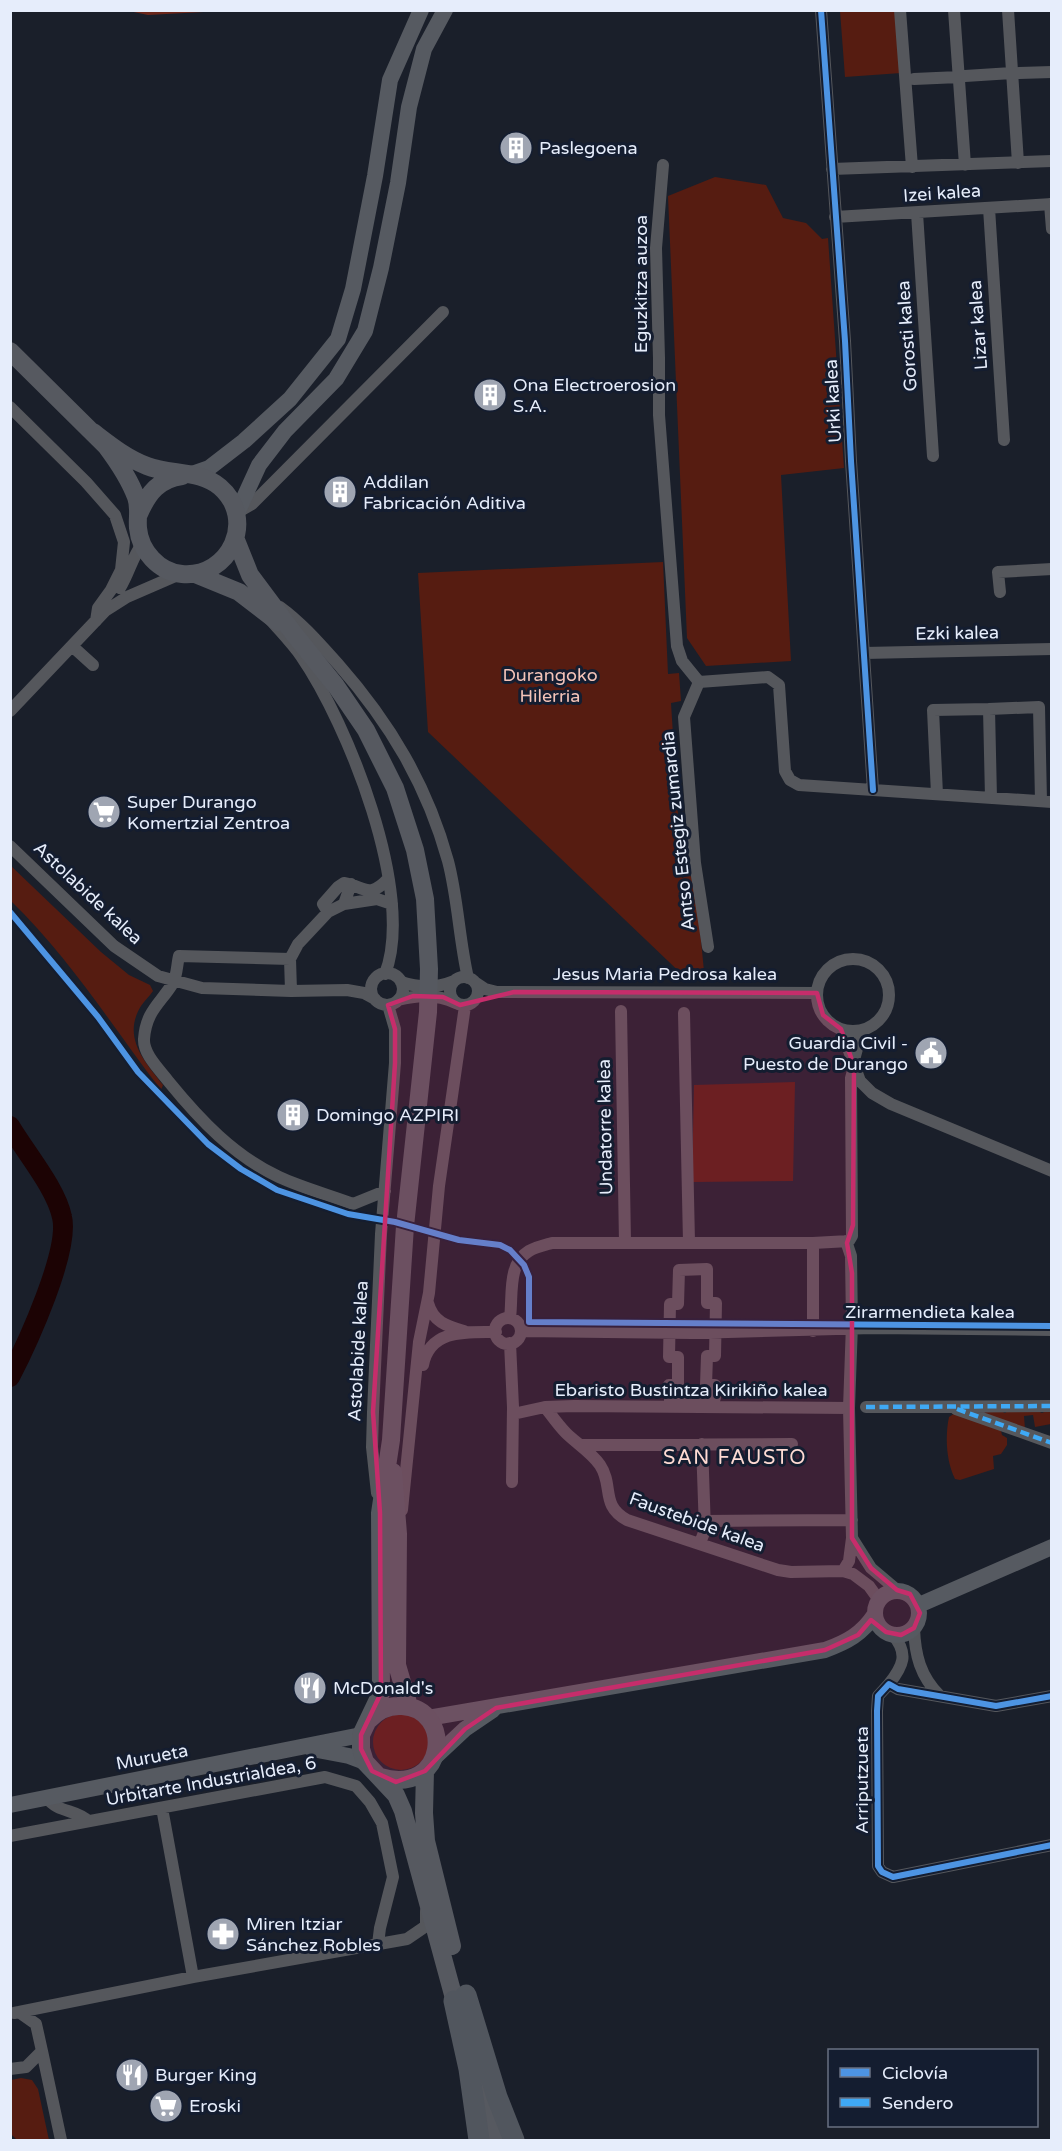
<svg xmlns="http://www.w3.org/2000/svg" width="1062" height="2151" font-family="'Varela Round',sans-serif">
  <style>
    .green { fill: #561c11 }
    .forest { fill: #6b261a }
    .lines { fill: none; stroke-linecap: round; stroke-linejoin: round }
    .river { stroke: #1c0304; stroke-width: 20 }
    .street { stroke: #55575c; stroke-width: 12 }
    .secondary { stroke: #565a61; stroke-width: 16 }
    .primary { stroke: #565960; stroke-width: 18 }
    .highway { stroke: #51565e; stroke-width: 21 }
    .quiet { stroke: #3fa9f5; stroke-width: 4.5; stroke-dasharray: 9 4.5; stroke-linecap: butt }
    .cycleway-casing { stroke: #141d30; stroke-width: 10 }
    .cycleway { stroke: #4d94e3; stroke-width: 6 }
    .marked { fill: #c62d6b; fill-opacity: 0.2; stroke: #c62d6b; stroke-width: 4.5; stroke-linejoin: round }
    .labels { text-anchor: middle; stroke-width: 6; stroke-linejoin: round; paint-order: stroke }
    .poi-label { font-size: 18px; fill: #e6edfb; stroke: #141d30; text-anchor: start }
    .street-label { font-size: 18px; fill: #e6edfb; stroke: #141d30 }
    .park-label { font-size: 18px; fill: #f4c3b8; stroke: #141d30 }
    .neighbourhood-label { font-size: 20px; letter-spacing: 1.5px; fill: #fedbd3; stroke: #141d30 }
  </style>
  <rect width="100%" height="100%" fill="#1a1f2a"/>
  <path class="green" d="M840 11H897L901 73 845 77Z
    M715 177 766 185 783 218 806 223 822 239 828 238 844 468 781 475 791 661 706 666 687 638 668 196Z
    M663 562 668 674 679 673 681 701 671 703 682 878 689 875 695 880 704 971 690 982 428 732 418 573Z
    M10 865 101 952 129 975 150 985 153 991C149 997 145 1000 141 1006 122 1037 144 1061 163 1085L161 1090C112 1026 69 957 11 901Z
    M795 1082 793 1181 692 1182 694 1085Z
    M994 1408 1005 1413C1015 1405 1030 1407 1042 1413L1051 1409V1424L1035 1427 1033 1415 1024 1416 1025 1429 983 1417 981 1411Z
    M955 1413 1000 1427 1002 1435 1007 1438V1445L1001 1454 993 1456 994 1469 960 1480 955 1479C946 1461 945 1436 949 1417Z
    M373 1742a28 28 0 1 1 56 0a28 28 0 1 1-56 0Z
    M21 2078 32 2080 38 2089 49 2140H17L11 2134V2080Z"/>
  <path class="forest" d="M129 11V10L222 11 148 15Z"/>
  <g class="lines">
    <path class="river" d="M10 1126C26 1153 56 1188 62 1217 70 1251 27 1344 10 1377"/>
    <path class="street" d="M821 10 845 341 851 461 873 790
      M900 10 912 167
      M954 10 965 165
      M1008 10 1018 163
      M1019 73 1052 72
      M965 76 1012 73
      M914 79 959 77
      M663 165 656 248 659 358V415L677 646 682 661 699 682
      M832 169 1052 161
      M1050 204 1052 229
      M989 208 1004 440
      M917 213 933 456
      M835 217 1052 204
      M10 407 86 482 115 515 124 542 121 570 111 590 98 608 96 621
      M238 512 252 504 443 312
      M120 588C129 573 132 558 142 544
      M1000 592 998 572 1052 569
      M280 607C302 623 320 644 338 664 390 723 427 785 448 861 458 899 459 939 468 978
      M269 618C280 631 292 643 301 656 348 724 416 894 385 974
      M72 646 93 665
      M864 653 1052 649
      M10 711 105 611 127 597 180 574
      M937 794 933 710 989 709
      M991 798 989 709 1039 707 1041 801
      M10 846 114 946 158 976 202 988 291 991 347 990 364 993 375 999
      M344 904 377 899 392 904
      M328 912 323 904 338 887 344 883C364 886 368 900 388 879
      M708 947 695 863 684 717 699 682 768 677 779 685 785 771 790 780 799 785 1052 802
      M817 995a36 36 0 1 1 72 0a36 36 0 1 1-72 0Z
      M290 959 179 956C177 964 177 976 173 983 160 1004 146 1011 144 1039 143 1054 160 1070 169 1082 200 1120 234 1156 279 1177 303 1188 329 1195 353 1204L385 1191
      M371 989a16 16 0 1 1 32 0a16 16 0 1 1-32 0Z
      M450 991a14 14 0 1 1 28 0a14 14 0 1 1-28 0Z
      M401 982C419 988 437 988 454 981
      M476 983 485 989 497 992 817 993
      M291 991 290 959 298 944 328 912 344 904 351 884
      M398 1000C417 995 437 994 456 1003
      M621 1011 625 1242
      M684 1013 689 1242
      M841 1029 860 1081 872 1093 891 1104 1052 1171
      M854 1060 862 1030
      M813 1243 849 1241 852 1236 851 1078 854 1067
      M707 1269V1303H716L715 1356H707L706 1385H715V1398L670 1399 669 1385H678V1357H669L670 1304H678L679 1270Z
      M428 1303C433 1322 447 1326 464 1331
      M510 1318C513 1296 507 1264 529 1251 536 1247 545 1245 552 1243H813V1331
      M495 1331a13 13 0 1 1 26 0a13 13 0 1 1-26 0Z
      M521 1331 692 1333 873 1328 1052 1330
      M510 1343 513 1407 512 1482
      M423 1365C430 1329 466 1332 496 1332
      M545 1407C552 1416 558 1425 566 1433 576 1443 591 1452 600 1465 614 1486 600 1505 627 1520L778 1570 791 1572 843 1571 853 1574 869 1586 879 1600
      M866 1407 1052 1406
      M956 1409 1052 1443
      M513 1414 545 1407 574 1406 849 1408
      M580 1445 792 1444
      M377 1493 372 1447 373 1412 381 1234 395 1063V1029L388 1005
      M402 1510 419 1342 429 1293 439 1186 465 1006
      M705 1521 852 1520
      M852 1538 871 1568 897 1590
      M700 1543 705 1530 702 1444
      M843 1571 849 1561 852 1538 849 1408 852 1324 851 1256 846 1241
      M914 1628C915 1655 920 1676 940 1696
      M889 1684C903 1666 909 1654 893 1635
      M1052 1696 996 1706 898 1689 889 1684 878 1696 877 1711 878 1866 882 1872 893 1877 1052 1845
      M47 1798C58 1813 76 1809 88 1821
      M162 1808 193 1977
      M10 1836 325 1777 356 1786 370 1802 382 1823 393 1877 380 1928 378 1944
      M19 2012 193 1977 407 1939 426 1926V1911
      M42 2051 61 2140
      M10 2069 26 2067 42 2051 36 2024 19 2012 14 2013"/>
    <path class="secondary" d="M189 475 209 468 244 441 290 399 338 339 353 289 375 176 390 80 421 10
      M237 513 259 465 285 431 336 379 365 331 381 268 398 183 409 107 424 49 445 10
      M875 1613a22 22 0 1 1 44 0a22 22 0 1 1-44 0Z
      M919 1605 1052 1547
      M428 1718 825 1650C847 1642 862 1634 875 1614
      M312 1749 349 1756 365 1762
      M434 1758 465 1729 493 1710
      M10 1805 361 1735"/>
    <path class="primary" d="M10 351 106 446C118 462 129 478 136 497 140 508 137 517 138 528 140 551 159 572 182 574 230 578 257 519 220 487 201 470 170 475 147 466 126 458 110 445 93 432
      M139 514C148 493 159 479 182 476
      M236 540 250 575 294 634 336 686 366 730 395 788 415 850 425 899 429 969 428 1012 405 1226 391 1440 380 1513 381 1693 361 1735V1749L365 1762 396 1795 403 1811 458 2013
      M195 574 239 592 278 622
      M393 1472 398 1534 397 1665 409 1706
      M369 1720C378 1710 388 1705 402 1706 454 1708 448 1797 380 1777
      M425 1771 424 1813 426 1841 452 1946
      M477 2077 496 2140"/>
    <path class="highway" d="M466 1995 497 2097 514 2140
      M454 2001 469 2069 479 2140"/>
    <path class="quiet" d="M866 1407 1052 1406
      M957 1409 1052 1443"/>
    <defs>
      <path id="cycleway" d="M821 10 845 341 851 461 873 790
        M10 912 98 1017 138 1072 208 1144 241 1169 277 1190 348 1214 395 1222 459 1240 500 1245 510 1250 524 1265 529 1277V1322L1052 1326
        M1052 1696 996 1706 898 1689 889 1684 878 1696 877 1711 878 1866 882 1872 893 1877 1052 1845"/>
    </defs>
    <use href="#cycleway" class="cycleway-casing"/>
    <use href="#cycleway" class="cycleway"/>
  </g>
  <path class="marked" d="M514 992 817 993 823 1015 841 1029 854 1066 853 1225 847 1243 852 1273V1538L871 1568 897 1590 910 1594 920 1613 914 1628 901 1635 886 1632 871 1620 858 1635 825 1650 496 1708 465 1729 425 1771 396 1782 372 1771 361 1749V1735L381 1693 380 1513 373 1412 395 1063V1029L388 1005 413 996 443 997 460 1005Z"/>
  <defs>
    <symbol id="building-disc" viewBox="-11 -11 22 22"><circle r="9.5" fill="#9fa5b2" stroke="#141d30"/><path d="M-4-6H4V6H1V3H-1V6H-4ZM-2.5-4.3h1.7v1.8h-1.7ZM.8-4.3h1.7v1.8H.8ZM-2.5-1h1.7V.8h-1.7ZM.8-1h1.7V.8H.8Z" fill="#fff"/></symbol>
    <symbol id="supermarket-disc" viewBox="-11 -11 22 22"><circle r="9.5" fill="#9fa5b2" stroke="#141d30"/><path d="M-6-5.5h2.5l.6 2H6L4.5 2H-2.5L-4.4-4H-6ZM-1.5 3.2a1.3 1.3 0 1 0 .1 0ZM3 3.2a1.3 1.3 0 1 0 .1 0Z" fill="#fff"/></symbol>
    <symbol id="civic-disc" viewBox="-11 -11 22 22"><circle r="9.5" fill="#9fa5b2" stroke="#141d30"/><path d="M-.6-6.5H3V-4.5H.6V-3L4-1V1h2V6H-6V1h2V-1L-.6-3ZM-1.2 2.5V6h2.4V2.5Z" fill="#fff"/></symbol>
    <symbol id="restaurant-disc" viewBox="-11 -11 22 22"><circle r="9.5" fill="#9fa5b2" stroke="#141d30"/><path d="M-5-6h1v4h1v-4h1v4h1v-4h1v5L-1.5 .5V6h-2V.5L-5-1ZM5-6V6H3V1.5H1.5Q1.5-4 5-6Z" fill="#fff"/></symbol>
    <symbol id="pharmacy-disc" viewBox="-11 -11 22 22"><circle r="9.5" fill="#9fa5b2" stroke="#141d30"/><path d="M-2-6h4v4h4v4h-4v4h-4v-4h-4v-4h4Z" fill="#fff"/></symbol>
  </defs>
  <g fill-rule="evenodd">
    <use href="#building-disc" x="497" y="129" width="38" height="38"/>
    <use href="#building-disc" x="471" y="376" width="38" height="38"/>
    <use href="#building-disc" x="321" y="473" width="38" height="38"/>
    <use href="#supermarket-disc" x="85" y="793" width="38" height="38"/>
    <use href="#civic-disc" x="912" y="1034" width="38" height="38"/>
    <use href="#building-disc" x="274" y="1096" width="38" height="38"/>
    <use href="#restaurant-disc" x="291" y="1669" width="38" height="38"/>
    <use href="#pharmacy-disc" x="204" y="1915" width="38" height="38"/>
    <use href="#restaurant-disc" x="113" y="2056" width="38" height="38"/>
    <use href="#supermarket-disc" x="147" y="2087" width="38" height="38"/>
  </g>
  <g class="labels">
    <g class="poi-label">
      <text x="539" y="154">Paslegoena</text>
      <text x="513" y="391">Ona Electroerosion<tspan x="513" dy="21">S.A.</tspan></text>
      <text x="363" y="488">Addilan<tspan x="363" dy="21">Fabricación Aditiva</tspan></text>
      <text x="127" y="808">Super Durango<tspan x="127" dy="21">Komertzial Zentroa</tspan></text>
      <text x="908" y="1049" text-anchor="end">Guardia Civil -<tspan x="908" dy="21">Puesto de Durango</tspan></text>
      <text x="316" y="1121">Domingo AZPIRI</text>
      <text x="333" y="1694">McDonald's</text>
      <text x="246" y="1930">Miren Itziar<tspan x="246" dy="21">Sánchez Robles</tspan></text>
      <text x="155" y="2081">Burger King</text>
      <text x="189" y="2112">Eroski</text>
    </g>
    <g class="street-label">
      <text transform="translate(942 193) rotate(-4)" y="6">Izei kalea</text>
      <text transform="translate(641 284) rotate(-90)" y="6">Eguzkitza auzoa</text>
      <text transform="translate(978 325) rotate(-94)" y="6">Lizar kalea</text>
      <text transform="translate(907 336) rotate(-94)" y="6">Gorosti kalea</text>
      <text transform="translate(833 401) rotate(-93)" y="6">Urki kalea</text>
      <text transform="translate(957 633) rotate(-1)" y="6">Ezki kalea</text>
      <text transform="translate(678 831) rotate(-96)" y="6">Antso Estegiz zumardia</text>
      <text transform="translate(88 893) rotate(43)" y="6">Astolabide kalea</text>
      <text x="665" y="980">Jesus Maria Pedrosa kalea</text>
      <text transform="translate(605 1127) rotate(-91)" y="6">Undatorre kalea</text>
      <text x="930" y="1318">Zirarmendieta kalea</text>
      <text transform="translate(358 1351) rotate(-87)" y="6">Astolabide kalea</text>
      <text x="691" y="1396">Ebaristo Bustintza Kirikiño kalea</text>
      <text transform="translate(697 1522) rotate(20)" y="6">Faustebide kalea</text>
      <text transform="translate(152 1757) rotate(-11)" y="6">Murueta</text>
      <text transform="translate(862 1780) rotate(-90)" y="6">Arriputzueta</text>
      <text transform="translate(211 1781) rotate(-10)" y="6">Urbitarte Industrialdea, 6</text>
    </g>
    <g class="park-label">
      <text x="550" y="681">Durangoko<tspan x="550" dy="21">Hilerria</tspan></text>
    </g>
    <g class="neighbourhood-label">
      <text x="735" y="1464">SAN FAUSTO</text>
    </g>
  </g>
  <rect width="1062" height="2151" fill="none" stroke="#e6edfb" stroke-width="24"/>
  <rect x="828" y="2049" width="210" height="78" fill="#141d30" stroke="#687081" stroke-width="1.5"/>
  <rect x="840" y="2068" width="30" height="9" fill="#4d94e3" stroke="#687081" stroke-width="1.5"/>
  <text x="882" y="2079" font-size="18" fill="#e6edfb">Ciclovía</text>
  <rect x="840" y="2098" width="30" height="9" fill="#3fa9f5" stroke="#687081" stroke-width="1.5"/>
  <text x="882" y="2109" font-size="18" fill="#e6edfb">Sendero</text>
</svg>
